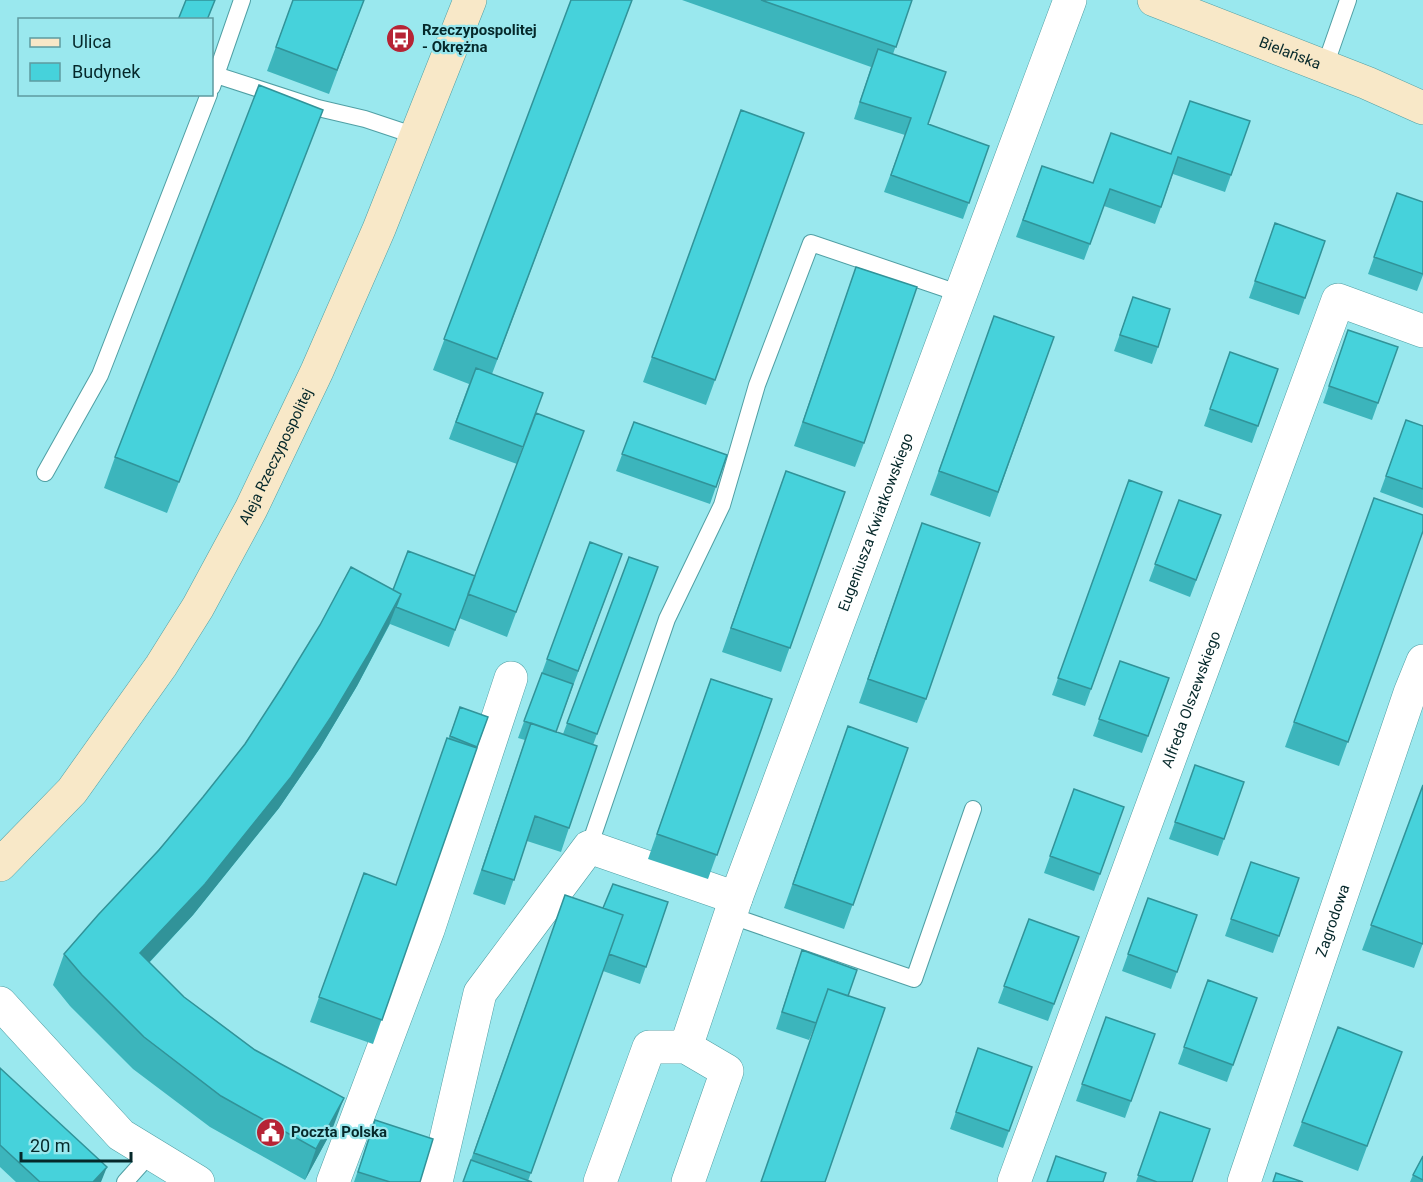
<svg xmlns="http://www.w3.org/2000/svg" width="1423" height="1182" font-family="Roboto,sans-serif">
  <style>
    .lines { fill: none; stroke-linecap: round; stroke-linejoin: round }
    .lane-casing { stroke: #509fa4; stroke-width: 18 }
    .street-casing { stroke: #509fa4; stroke-width: 34 }
    .secondary-casing { stroke: #509fa4; stroke-width: 34 }
    .lane { stroke: #fff; stroke-width: 16 }
    .street { stroke: #fff; stroke-width: 33 }
    .secondary { stroke: #f8e8c8; stroke-width: 33 }
    .wall { fill: #3cb5bc }
    .shaded-wall { fill: #319399 }
    .building { fill: #46d2db; stroke: #319399; stroke-width: 1.5 }
    .labels { text-anchor: middle; stroke-width: 4.5; stroke-linejoin: round; paint-order: stroke }
    .poi-label { font-size: 15px; font-weight: bold; fill: #05282a; stroke: #9ae8ee; text-anchor: start }
    .street-label { font-size: 15px; fill: #05282a; stroke: #9ae8ee }
  </style>
  <rect width="100%" height="100%" fill="#9ae8ee"/>
  <g class="lines">
    <defs>
      <path id="lane" d="M1325 66 1348 0
        M216 75 242 0
        M212 87 216 75 318 108 365 119 416 136
        M45 473 100 375 209 94
        M589 847 667 619 722 505 757 385 811 243 961 294
        M729 915 914 979 973 809
        M125 1182 151 1153"/>
      <g id="street">
        <path d="M0 1003 121 1135 198 1182"/>
        <path id="s1" d="M686 1047 736 898 1070 0"/>
        <path d="M333 1182 428 930 511 678"/>
        <path d="M436 1182 480 993 589 847 736 898"/>
        <path d="M600 1182 649 1047H686L727 1071 688 1182"/>
        <path id="s2" d="M1014 1182 1338 300 1423 331"/>
        <path id="s3" d="M1244 1182 1410 693 1423 661"/>
      </g>
      <g id="secondary">
        <path id="s4" d="M1154 0 1367 83 1423 108"/>
        <path id="s5" d="M0 865 72 791 161 666 198 607 251 509 317 371 379 229 470 0"/>
      </g>
    </defs>
    <use href="#lane" class="lane-casing"/>
    <use href="#street" class="street-casing"/>
    <use href="#secondary" class="secondary-casing"/>
    <use href="#lane" class="lane"/>
    <use href="#street" class="street"/>
    <use href="#secondary" class="secondary"/>
  </g>
  <path class="wall" d="M293 0H364L329 94 267 71Z
    M571 0H632L492 374 543 393 519 457 584 431 507 637 459 618 460 617 449 647 390 624 357 686 320 748 279 808 193 915 149 963 184 997 332 1130 305 1180 210 1127 133 1069 70 1006 53 985 64 954 393 590 475 576 517 464 449 439 469 384 433 370Z
    M682 0H912L893 54 928 124 989 146 963 219 884 192 905 135 854 119 871 67Z
    M323 110 167 513 104 488 115 457Z
    M741 110 804 133 706 405 643 382Z
    M1250 121 1225 192 1173 174 1155 224 1104 206 1084 260 1016 237 1042 166 1093 183 1171 154Z
    M1397 193 1423 202V275L1417 291 1368 274Z
    M1275 223 1325 241 1299 315 1249 298Z
    M856 267 864 443 855 467 794 446Z
    M1133 297 1158 347 1152 364 1114 351Z
    M994 316 1054 337 990 517 930 495Z
    M1348 330 1398 347 1372 420 1323 403Z
    M1230 352 1278 369 1252 443 1204 426Z
    M1406 420 1423 426V508L1380 492Z
    M634 422 727 455 710 504 616 471Z
    M786 471 845 492 781 672 722 652Z
    M1129 480 1162 492 1085 706 1052 695Z
    M1374 498 1423 531 1339 766 1285 747Z
    M1179 500 1221 515 1190 597 1149 581Z
    M913 548 926 699 917 723 859 703Z
    M622 554 556 732 563 734 629 557 658 567 593 745 569 828 561 852 527 841 505 905 473 894 525 740 518 738 547 659Z
    M1120 661 1169 678 1142 753 1093 736Z
    M711 679 772 699 708 879 648 859Z
    M460 707 488 717 373 1044 310 1022 364 873 396 885Z
    M908 748 844 929 784 908 839 751Z
    M1195 765 1244 782 1218 856 1169 839Z
    M1423 785V943L1414 968 1362 950Z
    M1074 789 1124 807 1094 891 1044 873Z
    M1299 878 1273 953 1225 936 1245 879Z
    M565 895 603 908 668 902 640 984 603 971 528 1181 463 1182Z
    M1148 898 1197 915 1171 989 1122 971Z
    M1029 919 1079 937 1048 1021 998 1003Z
    M796 967 857 970 814 1028 809 1040 776 1029Z
    M1208 980 1257 998 1227 1082 1178 1064Z
    M1106 1017 1155 1034 1125 1118 1076 1101Z
    M1338 1027 1402 1052 1358 1171 1293 1146Z
    M978 1048 1032 1067 1003 1148 950 1129Z
    M0 1068 101 1182H16L0 1167Z
    M1160 1112 1192 1182H1136Z
    M375 1120 420 1182H354Z
    M1423 1156V1182H1410L1413 1175Z"/>
  <path class="shaded-wall" d="M401 594 389 625 357 686 320 748 279 808 193 915 128 985 140 953Z
    M344 1098 332 1130 305 1180 316 1149Z
    M107 1167 101 1182H93Z"/>
  <path class="building" d="M186 0H215L207 20H178Z
    M293 0H364L337 70 276 47Z
    M571 0H632L497 359 444 339Z
    M761 0H912L896 47Z
    M878 49 946 72 928 124 989 146 969 203 891 175 911 118 860 102Z
    M259 85 323 110 179 482 115 457Z
    M1190 101 1250 121 1231 175 1178 157 1161 207 1110 189 1090 244 1023 220 1042 166 1093 183 1111 133 1171 154Z
    M741 110 804 133 715 380 652 357Z
    M1397 193 1423 202V274L1374 257Z
    M1275 223 1325 241 1305 298 1255 281Z
    M856 267 917 287 864 443 803 422Z
    M1133 297 1170 309 1158 347 1120 335Z
    M994 316 1054 337 998 492 939 471Z
    M1348 330 1398 347 1378 403 1329 386Z
    M1230 352 1278 369 1258 426 1210 409Z
    M476 368 543 393 523 447 456 422Z
    M536 413 584 431 516 612 468 594Z
    M1406 420 1423 426V489L1386 476Z
    M634 422 727 455 716 487 622 454Z
    M786 471 845 492 790 648 731 628Z
    M1129 480 1162 492 1091 689 1058 678Z
    M1374 498 1423 515V531L1348 742 1294 722Z
    M1179 500 1221 515 1196 580 1155 564Z
    M922 523 980 543 926 699 868 679Z
    M590 542 622 554 578 671 547 659Z
    M408 551 475 576 455 630 396 607 401 594 393 590Z
    M629 557 658 567 597 734 567 723Z
    M351 567 401 594 368 655 331 717 291 777 205 884 140 953 184 997 255 1050 344 1098 316 1149 221 1096 144 1037 82 975 64 954 98 915 159 850 203 797 245 744 282 687 320 625Z
    M1120 661 1169 678 1148 736 1099 719Z
    M542 673 573 684 556 732 524 721Z
    M711 679 772 699 717 855 657 834Z
    M460 707 488 717 477 747 450 736Z
    M531 723 597 746 569 828 535 816 514 880 482 870Z
    M848 726 908 748 853 905 793 884Z
    M447 738 477 748 382 1020 319 997 364 873 396 885Z
    M1195 765 1244 782 1224 839 1175 822Z
    M1423 785V944L1371 925Z
    M1074 789 1124 807 1100 874 1050 856Z
    M1251 862 1299 878 1279 936 1231 919Z
    M613 884 668 902 646 967 609 954 623 915 603 908Z
    M565 895 623 915 531 1173 474 1153Z
    M1148 898 1197 915 1177 972 1128 954Z
    M1029 919 1079 937 1054 1004 1004 986Z
    M802 950 857 970 848 996 828 989 816 1023 782 1012Z
    M1208 980 1257 998 1233 1065 1184 1047Z
    M828 989 885 1008 825 1182H761Z
    M1106 1017 1155 1034 1131 1101 1082 1084Z
    M1338 1027 1402 1052 1367 1146 1302 1122Z
    M978 1048 1032 1067 1009 1131 956 1112Z
    M0 1068 107 1167 93 1182H40L0 1145Z
    M1160 1112 1210 1129 1192 1182H1157L1138 1175Z
    M375 1120 433 1139 420 1182H390L358 1172Z
    M1056 1156 1106 1173 1103 1182H1047Z
    M1423 1156V1180L1413 1175Z
    M471 1160 532 1182H463Z
    M1276 1173 1303 1182H1273Z"/>
  <defs>
    <symbol id="bus-disc" viewBox="-11 -11 22 22"><circle r="9.5" fill="#b62435" stroke="#9ae8ee"/><path d="M-5-6H5V4H4V6H2V4H-2V6H-4V4H-5ZM-3.5-4V0h7V-4ZM-3.5 1.2v1.5H-2V1.2ZM2 1.2v1.5H3.5V1.2Z" fill="#fff"/></symbol>
    <symbol id="civic-disc" viewBox="-11 -11 22 22"><circle r="9.5" fill="#b62435" stroke="#9ae8ee"/><path d="M-.6-6.5H3V-4.5H.6V-3L4-1V1h2V6H-6V1h2V-1L-.6-3ZM-1.2 2.5V6h2.4V2.5Z" fill="#fff"/></symbol>
  </defs>
  <g fill-rule="evenodd">
    <use href="#bus-disc" x="384" y="22" width="33" height="33"/>
    <use href="#civic-disc" x="254" y="1116" width="33" height="33"/>
  </g>
  <g class="labels">
    <g class="poi-label">
      <text x="422" y="35">Rzeczypospolitej<tspan x="422" dy="17">- Okrężna</tspan></text>
      <text x="291" y="1137">Poczta Polska</text>
    </g>
    <g class="street-label">
      <text dy="5" stroke="none"><textPath href="#s4" startOffset="146">Bielańska</textPath></text>
      <text dy="5" stroke="none"><textPath href="#s5" startOffset="496">Aleja Rzeczypospolitej</textPath></text>
      <text dy="5" stroke="none"><textPath href="#s1" startOffset="558">Eugeniusza Kwiatkowskiego</textPath></text>
      <text dy="5" stroke="none"><textPath href="#s2" startOffset="514">Alfreda Olszewskiego</textPath></text>
      <text dy="5" stroke="none"><textPath href="#s3" startOffset="276">Zagrodowa</textPath></text>
    </g>
  </g>
  <rect x="18" y="18" width="195" height="78" fill="#9ae8ee" stroke="#5e9ba0" stroke-width="1.5"/>
  <rect x="30" y="38" width="30" height="9" fill="#f8e8c8" stroke="#5e9ba0" stroke-width="1.5"/>
  <text x="72" y="48" font-size="18" fill="#05282a">Ulica</text>
  <rect x="30" y="63" width="30" height="18" fill="#46d2db" stroke="#5e9ba0" stroke-width="1.5"/>
  <text x="72" y="78" font-size="18" fill="#05282a">Budynek</text>
  <path d="M21 1152v9h110v-9" fill="none" stroke="#05282a" stroke-width="3"/>
  <text x="30" y="1152" font-size="18" fill="#05282a" stroke="#9ae8ee" stroke-width="4.5" paint-order="stroke">20 m</text>
</svg>
